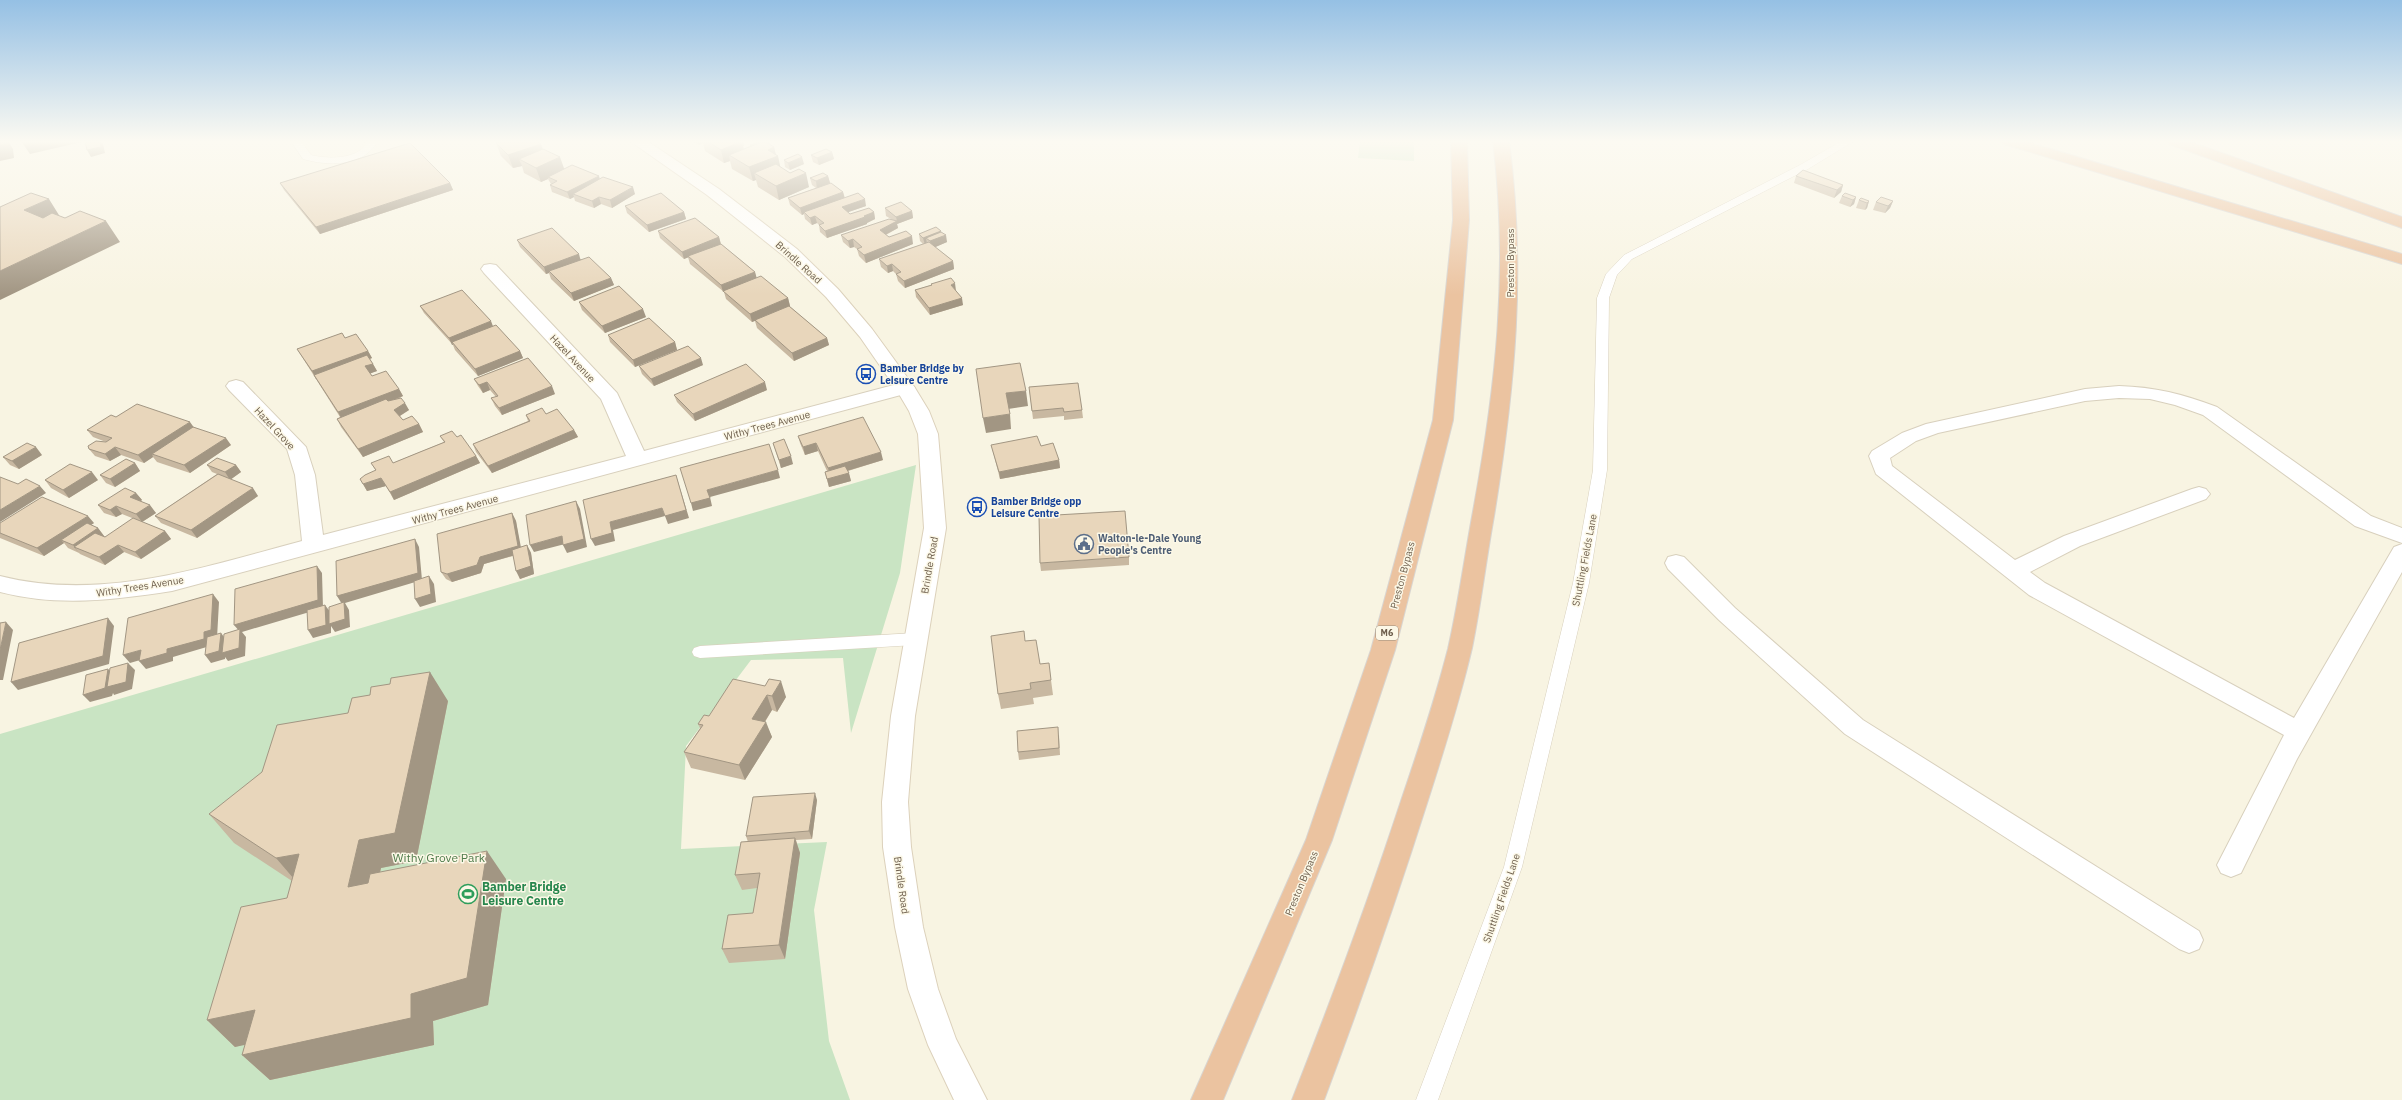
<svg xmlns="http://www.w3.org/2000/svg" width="2402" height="1100" font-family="'IBM Plex Sans',sans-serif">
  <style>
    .green { fill: #c9e4c3 }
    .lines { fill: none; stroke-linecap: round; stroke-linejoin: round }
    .lane-casing { stroke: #d8d0bd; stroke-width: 1 }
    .street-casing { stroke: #d8d0bd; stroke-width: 2 }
    .secondary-casing { stroke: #dcd1bb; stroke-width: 2 }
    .highway-casing { stroke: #d9d5d0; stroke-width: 2 }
    .lane { fill: #fff; fill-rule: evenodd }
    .street { fill: #fff; fill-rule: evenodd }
    .secondary { fill: #fff; fill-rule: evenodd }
    .highway { fill: #ebc3a0; fill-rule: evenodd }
    .wall { fill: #c8b8a1 }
    .shaded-wall { fill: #a29683 }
    .building { fill: #e8d6bb; stroke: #a29683 }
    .labels { text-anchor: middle; stroke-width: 3; stroke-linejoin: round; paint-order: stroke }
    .shield { fill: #fcf8e7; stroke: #988c7a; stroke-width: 1 }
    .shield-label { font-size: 9px; font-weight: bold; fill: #6d5e4c }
    .street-label { font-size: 10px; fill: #6d5e4c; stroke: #fcf8e7 }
    .transit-label { font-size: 10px; font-weight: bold; fill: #164399; stroke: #fcf8e7; text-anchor: start }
    .service-label { font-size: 10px; font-weight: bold; fill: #4e5e75; stroke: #fcf8e7; text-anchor: start }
    .near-park-label { font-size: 12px; fill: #507c4c; stroke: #fcf8e7 }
    .near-leisure-label { font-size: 12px; font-weight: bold; fill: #27864d; stroke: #fcf8e7; text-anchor: start }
  </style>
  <rect width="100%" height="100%" fill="#f8f4e2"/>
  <path class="green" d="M1360 141H1414V161L1358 158Z
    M916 465 900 573 851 733 843 658 751 660 686 746 681 849 827 842 814 910 829 1041 850 1100H0V734Z"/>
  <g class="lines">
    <defs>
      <path id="lane" d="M291 141H301L311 155C327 159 356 160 366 144L364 141H374L376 144C361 167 327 166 303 159Z
        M1842 141H1854L1808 169 1632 259 1617 275 1609 298 1607 470 1589 583 1522 867 1438 1100H1416L1504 867 1573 583 1593 470 1597 298 1606 274 1624 255 1800 165Z
        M915 633 921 635 923 639 921 643 915 645 700 658 694 656 692 652 694 648 700 646Z"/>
      <path id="street" d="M490 264 496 265 617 393 644 451 905 382 912 384 915 388 912 392 172 591C114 600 58 607 0 592V576C102 602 204 567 302 541L295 475 287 449 229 390 226 386 229 382 236 380 243 382 306 447 315 475 323 535 626 456 601 399 484 273 481 269 484 265Z
        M2119 386C2155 387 2183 394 2217 407L2371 516 2402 528V543L2355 526 2203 415 2175 405 2150 399 2119 398 2085 401 1938 433 1916 441 1890 458 1892 466 2015 560 2064 536 2192 489 2199 487 2206 489 2210 494 2206 499 2080 546 2030 572 2045 583 2294 718 2394 547 2402 544V572L2297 759 2241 873 2231 877 2221 873 2217 865 2284 735 2029 595 1876 474 1869 456 1872 451 1902 433 1926 424 2085 389Z
        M1676 555 1684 557 1735 608 1863 720 2199 931 2203 940 2199 949 2189 953 2179 949 1845 734 1719 620 1668 569 1665 563 1668 557Z"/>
      <path id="secondary" d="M630 141H647L719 189 797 249 838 289 872 329 915 388 929 411 938 434 946 528 915 716 908 802 911 847 923 927 938 989 956 1039 987 1100H954L928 1045 908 989 895 927 883 847 882 802 891 716 924 528 918 434 909 411 896 389 860 337 826 297 785 257 707 195Z"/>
      <path id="highway" d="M1451 141H1467L1469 220 1453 420 1395 650 1332 840 1223 1100H1191L1306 840 1371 650 1433 420 1453 220Z
        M1493 141H1509C1526 271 1515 387 1494 516 1486 560 1481 604 1472 648 1460 699 1444 750 1428 800 1396 901 1361 1001 1324 1100H1292C1331 1001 1368 902 1401 801 1418 751 1435 700 1448 649 1458 605 1464 561 1472 517 1496 388 1509 272 1493 141Z
        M2002 141H2024L2402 254V264L2004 144Z
        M2167 141H2188L2402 217V228L2169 144Z"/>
    </defs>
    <use href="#lane" class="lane-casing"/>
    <use href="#street" class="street-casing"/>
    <use href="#secondary" class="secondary-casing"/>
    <use href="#highway" class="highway-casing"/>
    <use href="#lane" class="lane"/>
    <use href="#street" class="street"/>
    <use href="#secondary" class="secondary"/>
    <use href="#highway" class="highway"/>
  </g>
  <path class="wall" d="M499 141H534L564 169 600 179 635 194 612 208 601 204 594 208 575 201 574 197 570 199 552 192 550 185 551 184 548 179 541 182 524 173 522 166 513 168 501 156 496 143 500 142Z
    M692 141H743L744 146H743L744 149 750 146V145L769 144 774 147 776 155 780 167 809 187 779 200 758 187 756 180 753 181 732 169 730 161 724 163 705 151 703 143 699 145Z
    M832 152 834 159 819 165 813 162 811 155Z
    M784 160 804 164 790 170 785 167Z
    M828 176 830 183 843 192 845 198 866 206 848 212 850 214 874 212 875 219 867 223V224L827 238 820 232 819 225 817 223 812 225 805 219 804 214 802 215 790 205 788 198 816 188 812 185 810 178Z
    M1796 176 1843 185 1841 192 1834 198 1794 183Z
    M280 183H450L453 190 320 234 284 190Z
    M1842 196 1856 197 1854 204 1850 207 1839 203Z
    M1859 200 1869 201 1867 208 1865 210 1856 208Z
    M1893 201 1890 208 1885 213 1873 210 1876 202Z
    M625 206 684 212 686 219 649 232 627 213Z
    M885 208 912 211 913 218 897 224 898 228 886 235 889 237 913 244 866 263 859 256 857 249 854 247 850 248 843 242 841 235 891 219 886 216Z
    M658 231 719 237 721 244 755 272 756 278 788 298 790 306H789L827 338 829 345 794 361 757 328 755 321 752 322 726 299 724 292 690 264 688 257 684 259 660 238Z
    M941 232 947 242 935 247 953 261 954 269 905 288 898 281 896 274 893 271 888 273 881 267 879 259 923 244 920 241 919 234Z
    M517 240 581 259 611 278 614 285 574 301 551 279 549 273 546 274 520 247Z
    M931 284 956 291 963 305 930 315 916 297 915 290 931 285Z
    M579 302 646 317 605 333 582 310Z
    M420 306 493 326 520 351 523 358 478 376 455 350 453 345 424 313Z
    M608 335 675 342 677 350 635 367 610 342Z
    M345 338 368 351 372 358 370 359 377 371 370 373 372 376 399 389 403 396 398 399 409 410 400 416 403 420 419 424 423 432 363 457 341 427 337 419 340 417 297 349Z
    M703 365 654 386 642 374 639 366Z
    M474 379 555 394 502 415 495 406 491 398 496 397 490 390 483 393 478 386Z
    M1029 387 1082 410 1083 418 1064 420V416L1033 419Z
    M767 390 695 421 677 402 674 395Z
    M546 414 574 430 578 437 492 473 476 452 473 444 528 421 526 415Z
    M116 417 194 427 231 445 190 473 157 462 153 457 144 463 121 455 110 461 95 456 89 449 106 442 93 437 87 430Z
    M440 436 457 437 476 456 480 463 394 500 386 486 367 491 360 479 376 471 371 463H393L444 442Z
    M798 436 883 460 848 471 851 481 829 487 827 480 825 472 827 471 818 451 805 455 800 443Z
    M773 443 793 464 781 468Z
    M991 445 1041 446 1059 460 1060 468 1000 479 993 452Z
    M42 455 19 469 10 465 3 457Z
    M135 463 140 471 115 487 106 483 100 475Z
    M207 465H236L241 472 231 479 258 496 197 538 161 523 155 516 217 474 212 472Z
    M45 480H98L69 498 51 488Z
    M136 493 142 500 141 501 156 513 142 522 122 514 116 517 104 513 98 505Z
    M512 513 516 521 520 547 527 545 531 553 534 574 520 579 513 556 484 564 481 573 452 582 446 579 441 572Z
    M0 523H94L91 525 98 528 104 536 105 537 165 531 171 539 141 559 124 552 105 565 80 554 79 553 68 548 64 543 44 556 0 538Z
    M1129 557V565L1041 571 1040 563Z
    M1025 641 1040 664 1051 680 1053 695 1033 698 1034 704 1001 709 998 694Z
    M765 686 786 697 777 712 772 710 765 722 772 737 745 780 691 768 684 752 700 728 698 724 709 716Z
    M448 701 416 861 381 868 380 872 506 879 488 1005 433 1021 434 1045 270 1080 242 1055 245 1044 235 1047 207 1020 287 898 292 881 234 843 209 814Z
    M1059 735 1060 755 1019 760 1018 752Z
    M817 800 812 839 796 840 800 853 785 959 729 963 722 949 753 913 757 888 742 890 735 875 748 842 746 836Z"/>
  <path class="shaded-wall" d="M4 141H8L13 149 14 158 0 161V145Z
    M21 141H86L30 154Z
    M100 141H101L103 144 105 153 91 157 87 150Z
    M500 141H534L536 146 541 144 546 158 519 159 522 166 513 168 508 155 503 149Z
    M698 141H702L703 143 699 145Z
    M734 141H743L744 146H743L745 155H729L730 161 724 163 721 150Z
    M769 143 770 149 774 147 776 156H778L781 170 754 173 756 180 753 181 749 167 757 155Z
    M832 152 834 159 819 165 817 158Z
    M560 157 565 171 548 177V179L541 182 536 168Z
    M802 157 804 164 790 170 788 163Z
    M806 173 809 187 779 200 776 186Z
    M599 176 601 183 573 194 574 197 570 199 567 192Z
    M828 176 830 183 817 189 816 181Z
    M450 183 453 190 320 234 316 227Z
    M1843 185 1841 192 1834 198 1837 190Z
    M633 187 635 194 612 208 610 200Z
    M843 192 845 200 804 212V214L802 215 800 208Z
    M599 197 601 204 594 208 592 201Z
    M1856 197 1854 204 1850 207 1853 200Z
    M49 199 62 220 38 231 24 210Z
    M865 199 866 206 843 214 842 207Z
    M1869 201 1867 208 1865 210 1867 203Z
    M1893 201 1890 208 1885 213 1888 206Z
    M912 211 913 218 897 224 898 228 881 237 880 230 897 221 896 217Z
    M684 212 686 219 649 232 647 225Z
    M874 212 875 219 867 223V224L827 238 825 231Z
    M815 216 817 223 812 225 810 218Z
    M106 221 120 242 0 300V271Z
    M941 231 942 237 946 235 947 242 931 249 930 241 926 238 927 244 925 245 923 238Z
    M912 236 913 244 866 263 864 255Z
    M719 237 721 245 684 259 682 252Z
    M853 239 854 247 850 248 848 241Z
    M579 254 581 262 549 271V273L546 274 544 267Z
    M953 261 954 269 905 288 904 281Z
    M892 264 893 271 888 273 887 266Z
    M755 272 757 279 723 292 721 285Z
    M611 278 614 285 574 301 571 293Z
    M955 283 956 291 951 285Z
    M788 298 790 306 752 322 750 314Z
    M962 298 963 305 930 315 929 308Z
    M643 309 646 317 605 333 602 326Z
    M491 321 494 329 452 342 453 345H452L449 338Z
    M827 338 829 345 794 361 792 353Z
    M675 342 677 350 635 367 633 360Z
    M368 351 372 358 316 379 312 371Z
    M520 351 523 358 478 376 475 369Z
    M701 358 703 365 654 386 651 379Z
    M373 364 377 371 369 374 365 366Z
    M487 382 490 390 483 393 479 385Z
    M765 382 767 390 695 421 693 414Z
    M552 386 555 394 502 415 499 408Z
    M399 389 403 396 342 420 338 412Z
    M1026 391 1028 406 1008 409 1006 393Z
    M405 403 409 410 398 417 394 410Z
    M1010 414 1011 429 986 433 983 418Z
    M190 422 195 429 152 454 153 457 144 463 138 455Z
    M419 424 423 432 363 457 358 449Z
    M574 430 578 437 492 473 488 466Z
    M226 438 231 445 190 473 184 465Z
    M816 443 818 451 805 455 803 447Z
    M36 447 42 455 19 469 12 461Z
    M115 447 121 455 110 461 105 454Z
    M881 452 883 460 830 476 828 468Z
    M476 456 480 463 394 500 390 492Z
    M791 456 793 464 781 468 779 460Z
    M1059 460 1060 468 1000 479 999 472Z
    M135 463 140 471 115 487 110 479Z
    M236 465 241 472 230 480 225 472Z
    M778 470 780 478 710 497 712 506 693 511 691 503 707 490Z
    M92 472 98 480 69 498 63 490Z
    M849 473 851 481 829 487 827 479Z
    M676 475 689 518 668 524 665 516Z
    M381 478 386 486 367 491 363 484Z
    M40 486 46 493 0 522V510Z
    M253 488 258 496 197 538 191 530Z
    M136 493 142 500 135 505 130 497Z
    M576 501 580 509 587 547 567 553 563 545Z
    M150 505 156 513 142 522 136 514Z
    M116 506 122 514 116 517 110 510Z
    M662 508 665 516 613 530 615 541 595 546 591 539 610 522Z
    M512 513 516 521 522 553 484 564 481 573 452 582 447 574 480 557Z
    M88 516 94 523 65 542 61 540 64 543 44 556 37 548Z
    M98 528 104 536 82 550 74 547 79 553 73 545Z
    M165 531 171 539 141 559 135 552Z
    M562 536 565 544 534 552 530 545Z
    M415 539 419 547 422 580 345 603 349 610 350 627 335 632 331 626V633L313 638 308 630 325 605 331 613 342 604 337 596Z
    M118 545 124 552 105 565 99 557Z
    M527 545 531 553 534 574 520 579 516 571Z
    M317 566 322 573 323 608 242 632 246 637 245 656 228 661 225 657V659L211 663 205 655 221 633 227 641 240 632 234 625Z
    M429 576 434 584 436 602 420 607 415 599Z
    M213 594 219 602 217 638 210 646 173 657V661L146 669 139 661 204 632Z
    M108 618 114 626 109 664 18 690 11 682Z
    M6 622 13 630 3 680H0V650Z
    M141 650 147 658 130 663 123 655Z
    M128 663 135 670 132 689 114 695 113 693 112 696 90 702 83 695 108 669 114 677Z
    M430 672 448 701 416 861 381 868 371 914 348 887 359 840Z
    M781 681 786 697 777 712 772 696Z
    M767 695 772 710 757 734 752 719Z
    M766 722 772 737 745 780 739 765Z
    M815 793 817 800 812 839 809 831Z
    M795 838 800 853 785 959 779 945Z
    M487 851 506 879 488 1005 433 1021 434 1045 270 1080 242 1055Z
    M299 854 300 886 276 858Z
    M255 1010 282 1037 235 1047 207 1020Z"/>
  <path class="building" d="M0 141H4L5 144 0 145Z
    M85 141H100L101 147 87 150Z
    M502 141H532L533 142 537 141 541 144 508 155 496 143Z
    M707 141H742L721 150Z
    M762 141H765L769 143 768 144 764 141 751 146 750 145Z
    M764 141 774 147 768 150 778 156 749 167 729 155Z
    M410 143 450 183 316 227 280 183Z
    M543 149 560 157 536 168 519 159Z
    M826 149 832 152 817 158 811 155Z
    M798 154 802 157 788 163 784 160Z
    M776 164 790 173 799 169 806 173 776 186 754 173Z
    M572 165 599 176 567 192 550 185 557 181 548 177Z
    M1803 170 1843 185 1837 190 1796 176Z
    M823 173 828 176 816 181 810 178Z
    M603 177 633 187 610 200 599 197 592 201 573 194Z
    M831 183 843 192 800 208 788 198Z
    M31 193 49 199 24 210 43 218 52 213 65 218 80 211 106 221 0 271V207Z
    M661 193 684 212 647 225 625 206Z
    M858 193 865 199 842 207 850 214 869 208 874 212 864 216 865 217 825 231 819 225 824 223 815 216 810 218 804 212Z
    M1845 193 1856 197 1853 200 1842 196Z
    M1881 197 1893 201 1888 206 1876 202Z
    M1861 198 1869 201 1867 203 1859 200Z
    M901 202 912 211 896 217 885 208Z
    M695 218 719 237 682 252 658 231Z
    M889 219 897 221 880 230 889 237 906 231 912 236 864 255 857 249 862 247 853 239 848 241 841 235Z
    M936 227 941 231 923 238 919 234Z
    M552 228 579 254 544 267 517 240Z
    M941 232 946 235 930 241 926 238Z
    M929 242 953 261 904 281 896 274 901 272 892 264 887 266 879 259Z
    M721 244 755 272 721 285 688 256Z
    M589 257 611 278 571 293 549 271Z
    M761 276 788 298 750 314 723 291Z
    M951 278 955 283 951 285 962 298 929 308 915 290 932 285 931 284Z
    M619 286 643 309 602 326 579 302Z
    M462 290 491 321 449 338 420 306Z
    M789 306 827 338 792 353 755 320Z
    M649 318 675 342 633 360 608 335Z
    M496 325 520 351 475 369 452 342Z
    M342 333 345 338 356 334 368 351 312 371 297 349Z
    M688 346 701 358 651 379 639 366Z
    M367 355 373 364 365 366 372 376 386 371 399 389 338 412 314 375Z
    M528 358 552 386 499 408 491 398 498 396 487 382 479 385 474 379Z
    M1020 363 1026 391 1006 393 1010 414 983 418 976 369Z
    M746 364 765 382 693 414 674 395Z
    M1078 383 1082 410 1064 412 1063 408 1032 411 1029 387Z
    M401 398 405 403 394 410 403 420 412 416 419 424 358 449 337 419 386 399 388 401Z
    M137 404 190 422 138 455 115 447 105 454 89 449 88 446 96 441 106 442 112 438 87 430 111 415 116 417Z
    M542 408 546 414 557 409 574 430 488 466 473 444 530 421 526 415Z
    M863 417 881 452 828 468 816 443 803 447 798 436Z
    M193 427 226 438 184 465 152 454Z
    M452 431 457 437 461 435 476 456 390 492 381 478 363 484 360 479 365 475 376 470 371 463 389 456 393 463 420 452 445 442 440 436Z
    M1037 436 1041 446 1053 443 1059 460 999 472 991 445Z
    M784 439 791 456 779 460 773 443Z
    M27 443 36 447 12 461 3 457Z
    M769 444 778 470 707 490 710 498 691 503 680 468Z
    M217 458 236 465 225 472 207 465Z
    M126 459 135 463 110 479 100 475Z
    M70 464 92 472 63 490 45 480Z
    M845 466 849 473 827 479 825 472Z
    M218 474 253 488 191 530 155 516Z
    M676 475 686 510 665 516 662 508 610 522 612 533 591 539 583 500Z
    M0 477 18 484 26 479 40 486 0 510Z
    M125 488 136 493 130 497 150 505 136 514 116 506 110 510 98 505Z
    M42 497 88 516 37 548 0 533V523Z
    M576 501 584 539 563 545 562 536 530 545 526 515Z
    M1125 511 1129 557 1040 563 1039 516Z
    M512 513 518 546 480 557 477 565 447 574 441 572 437 534Z
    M133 518 165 531 135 552 118 545 99 557 74 547 95 533 105 537Z
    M87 523 98 528 73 545 61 540Z
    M415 539 418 573 337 596 336 561Z
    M527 545 531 566 516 571 512 550Z
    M317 566 318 600 234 625 235 589Z
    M429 576 431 594 415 599 414 581Z
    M213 594 211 630 204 632V639L167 649V653L139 661 141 650 123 655 128 618Z
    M344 602 345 619 329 624V607Z
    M325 605 326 625 308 630 307 610Z
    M108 618 103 656 11 682 19 643Z
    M6 622 0 650V623Z
    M240 629 239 648 222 653 224 634Z
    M1024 631 1025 641 1036 640 1040 664 1049 663 1051 680 1030 683 1031 689 998 694 991 636Z
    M221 633 219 651 205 655 207 637Z
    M128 663 126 682 107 687 110 668Z
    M108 669 105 688 83 695 86 675Z
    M430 672 395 833 359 840 348 887 368 883 370 874 487 851 467 978 411 994V1018L242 1055 255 1010 207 1020 241 907 287 898 299 854 276 858 209 814 262 772 277 725 348 713 352 698 370 695 371 687 390 684 391 678Z
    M733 679 765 686 769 679 781 681 772 696 767 695 752 719 766 722 739 765 684 752 703 725 698 724 704 715 709 716Z
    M1058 727 1059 748 1018 752 1017 731Z
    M815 793 809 831 746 836 753 797Z
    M795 838 779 945 722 949 728 915 753 913 760 873 735 875 741 842Z"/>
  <linearGradient id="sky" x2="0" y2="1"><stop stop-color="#95c0e4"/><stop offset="0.48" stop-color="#fcfaf2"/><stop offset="1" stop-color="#fcfaf2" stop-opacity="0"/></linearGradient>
  <rect width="2402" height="295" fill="url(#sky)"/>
  <defs>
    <symbol id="bus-ring" viewBox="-11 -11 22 22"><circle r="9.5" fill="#fcf8e7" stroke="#1a4fb4" stroke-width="1.5"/><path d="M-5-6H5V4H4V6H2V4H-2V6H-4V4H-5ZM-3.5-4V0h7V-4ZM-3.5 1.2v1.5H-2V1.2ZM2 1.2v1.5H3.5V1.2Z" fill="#1a4fb4"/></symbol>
    <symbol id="civic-ring" viewBox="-11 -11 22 22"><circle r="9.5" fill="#fcf8e7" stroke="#5c6f8a" stroke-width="1.5"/><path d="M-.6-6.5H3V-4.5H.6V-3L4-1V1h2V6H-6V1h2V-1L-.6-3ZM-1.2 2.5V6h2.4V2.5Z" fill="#5c6f8a"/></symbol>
    <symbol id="stadium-ring" viewBox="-11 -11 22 22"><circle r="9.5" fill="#fcf8e7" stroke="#2e9e5b" stroke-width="1.5"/><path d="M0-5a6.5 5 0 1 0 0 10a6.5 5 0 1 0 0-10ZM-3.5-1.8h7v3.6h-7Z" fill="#2e9e5b"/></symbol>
  </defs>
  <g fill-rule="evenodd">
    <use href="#bus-ring" x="855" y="363" width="22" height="22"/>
    <use href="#bus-ring" x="966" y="496" width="22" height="22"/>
    <use href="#civic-ring" x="1073" y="533" width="22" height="22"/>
    <use href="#stadium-ring" x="457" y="883" width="22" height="22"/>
  </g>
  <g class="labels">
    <rect class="shield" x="1376" y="626" width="22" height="14" rx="3"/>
    <g class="shield-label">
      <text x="1387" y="636">M6</text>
    </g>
    <g class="street-label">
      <text transform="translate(799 262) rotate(42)" y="4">Brindle Road</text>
      <text transform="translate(1510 263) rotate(-90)" y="4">Preston Bypass</text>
      <text transform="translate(573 358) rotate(47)" y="4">Hazel Avenue</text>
      <text transform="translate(767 425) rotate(-15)" y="4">Withy Trees Avenue</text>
      <text transform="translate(275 428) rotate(47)" y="4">Hazel Grove</text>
      <text transform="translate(455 509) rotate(-15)" y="4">Withy Trees Avenue</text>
      <text transform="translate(1584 560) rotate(-79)" y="4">Shuttling Fields Lane</text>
      <text transform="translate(929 565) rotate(-80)" y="4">Brindle Road</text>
      <text transform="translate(1402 575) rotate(-75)" y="4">Preston Bypass</text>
      <text transform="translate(140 586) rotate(-9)" y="4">Withy Trees Avenue</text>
      <text transform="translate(1301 883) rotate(-67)" y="4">Preston Bypass</text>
      <text transform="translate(902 885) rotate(82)" y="4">Brindle Road</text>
      <text transform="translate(1501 898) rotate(-71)" y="4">Shuttling Fields Lane</text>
    </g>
    <g class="transit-label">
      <text x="880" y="372">Bamber Bridge by<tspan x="880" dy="12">Leisure Centre</tspan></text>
      <text x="991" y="505">Bamber Bridge opp<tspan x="991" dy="12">Leisure Centre</tspan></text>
    </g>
    <g class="service-label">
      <text x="1098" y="542">Walton-le-Dale Young<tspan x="1098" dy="12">People's Centre</tspan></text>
    </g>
    <g class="near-park-label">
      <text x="439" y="862">Withy Grove Park</text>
    </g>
    <g class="near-leisure-label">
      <text x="482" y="891">Bamber Bridge<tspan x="482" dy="14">Leisure Centre</tspan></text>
    </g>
  </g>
</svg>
